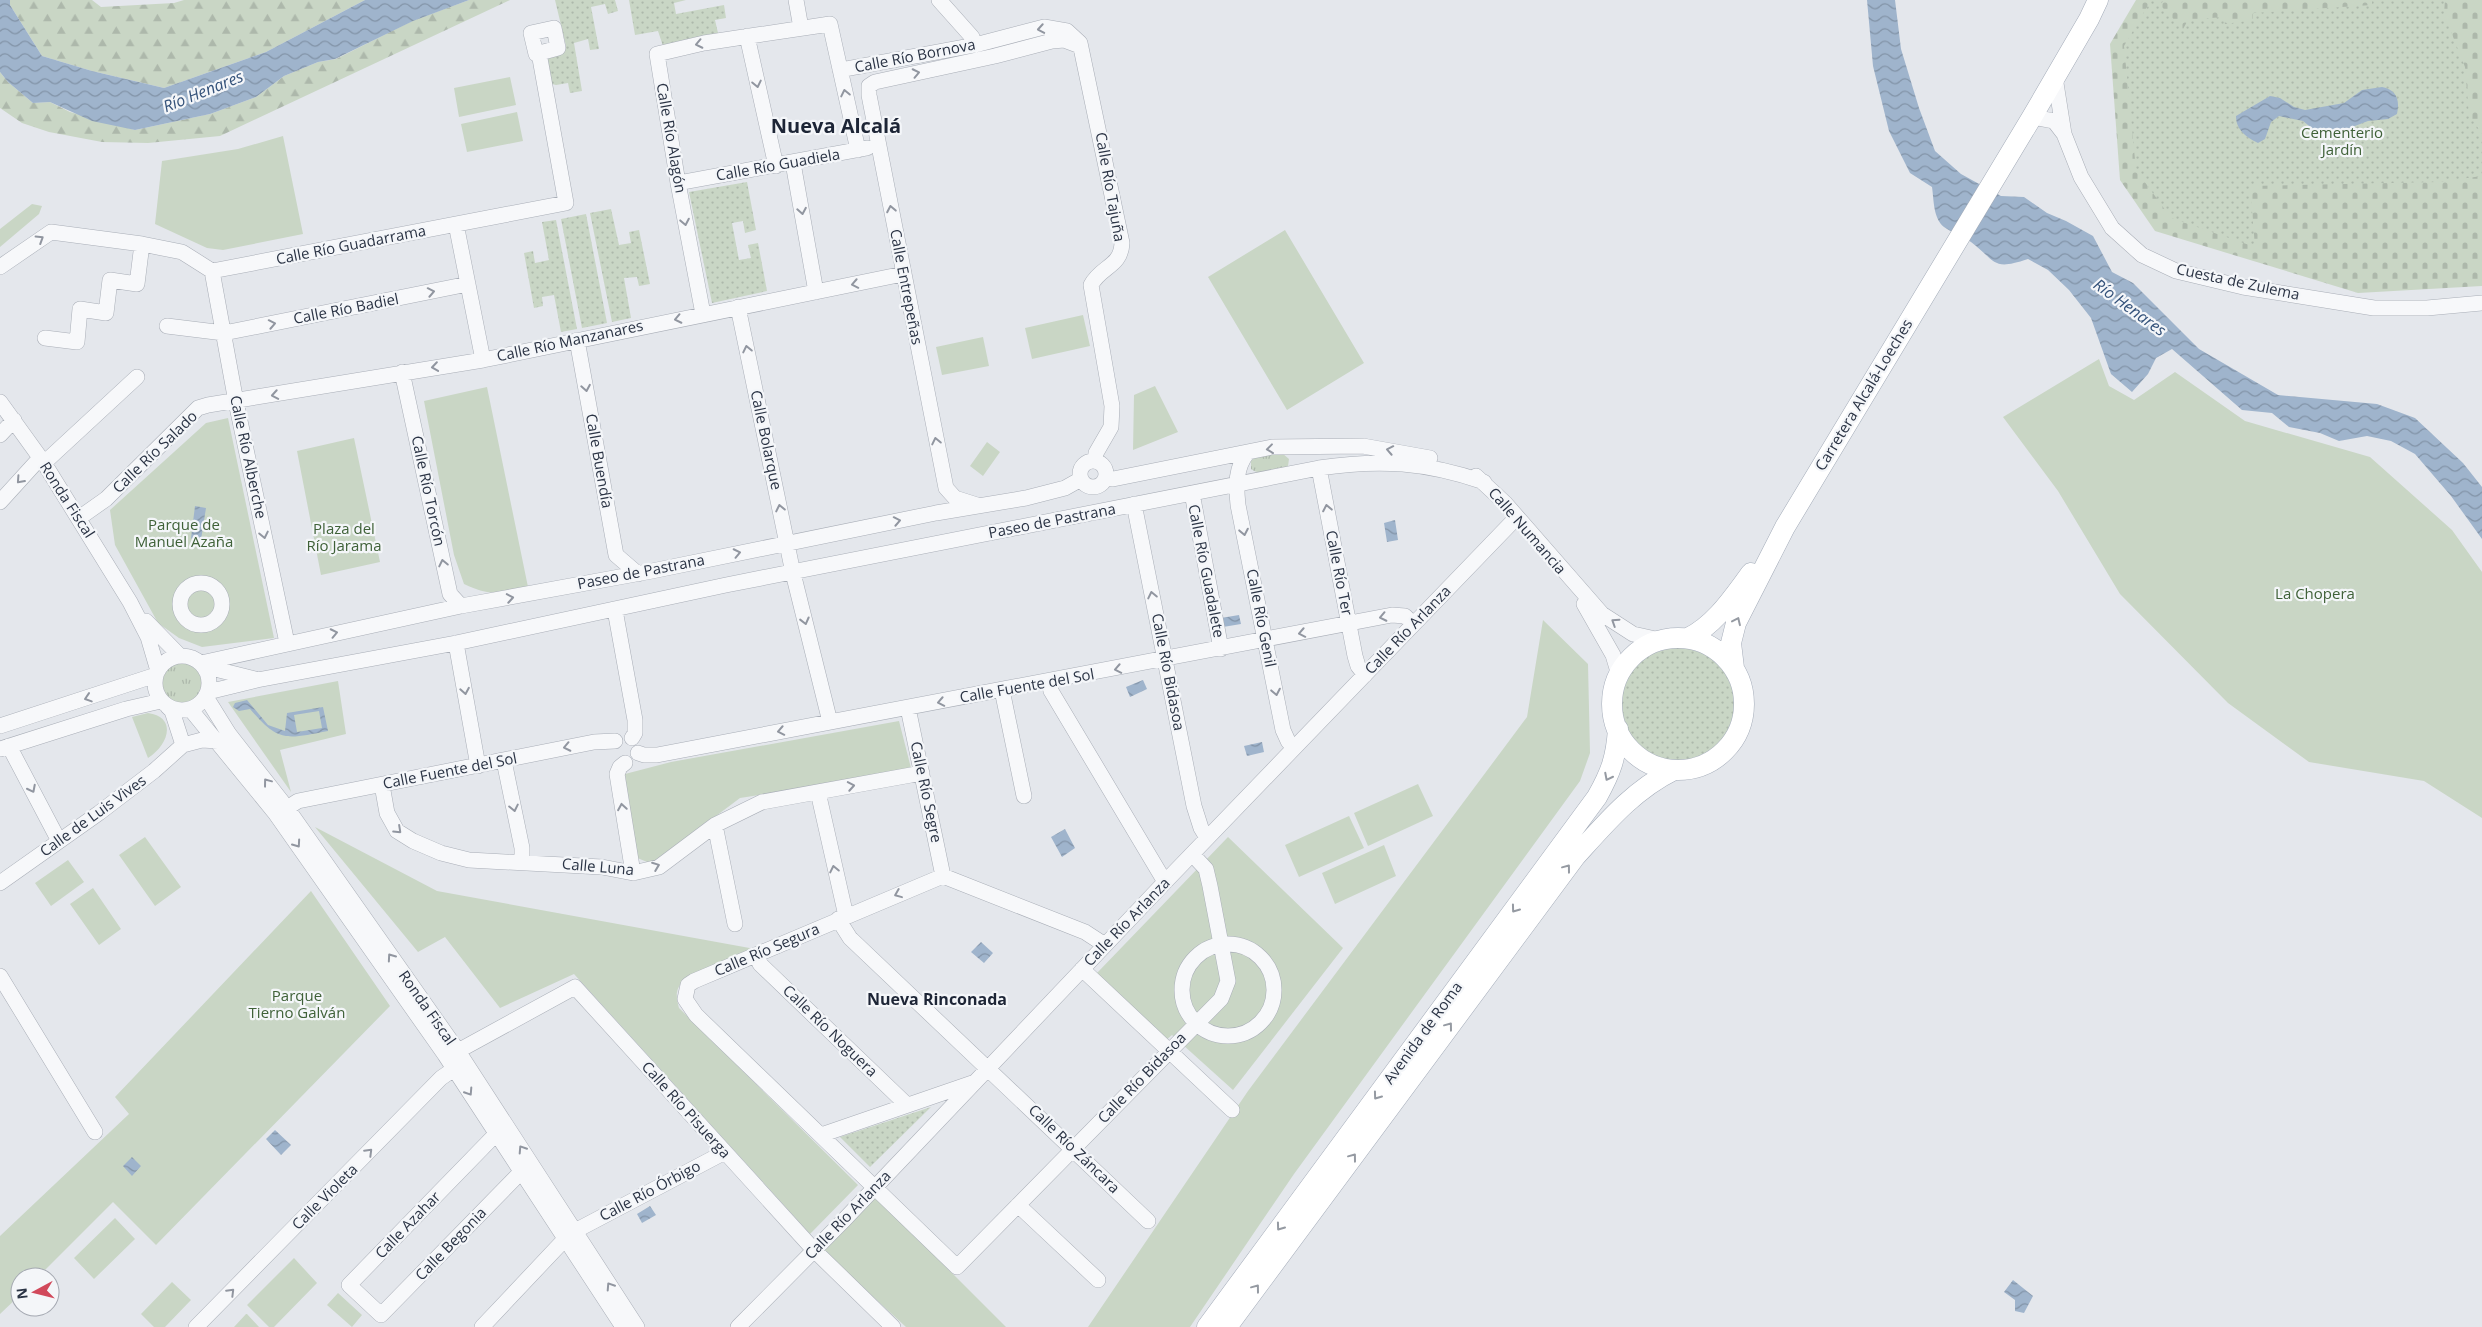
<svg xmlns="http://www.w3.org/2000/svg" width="2482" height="1327" font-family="'Open Sans',sans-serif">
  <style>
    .grass { fill: url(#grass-tufts) }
    .forest { fill: url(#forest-firs) }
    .cemetery { fill: url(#cemetery-stones) }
    .park { fill: #c9d6c5 }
    .garden { fill: url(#garden-dots) }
    .water { fill: url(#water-waves); fill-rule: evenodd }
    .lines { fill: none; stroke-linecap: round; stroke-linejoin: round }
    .minor-casing { stroke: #a9aeb7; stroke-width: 16 }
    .major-casing { stroke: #a3abb8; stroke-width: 21 }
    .minor { stroke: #f7f8fa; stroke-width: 15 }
    .major { stroke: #fff; stroke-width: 20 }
    .oneway { stroke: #9196a0 }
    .oneway2 { stroke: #959aa2 }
    .labels { text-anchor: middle; stroke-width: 4.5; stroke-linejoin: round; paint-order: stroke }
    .street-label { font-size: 15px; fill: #2b3445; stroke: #f4f6f9 }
    .park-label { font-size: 15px; fill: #3f6138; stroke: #f4f6f9 }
    .water-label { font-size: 16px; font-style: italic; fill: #34527a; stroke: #f4f6f9 }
    .neighbourhood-label { font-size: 16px; font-weight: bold; fill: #1d2536; stroke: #f4f6f9 }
    .district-label { font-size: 20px; font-weight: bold; fill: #1d2536; stroke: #f4f6f9 }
  </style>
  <defs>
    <pattern id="grass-tufts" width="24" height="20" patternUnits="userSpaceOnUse" patternTransform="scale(1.25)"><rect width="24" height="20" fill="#c9d6c5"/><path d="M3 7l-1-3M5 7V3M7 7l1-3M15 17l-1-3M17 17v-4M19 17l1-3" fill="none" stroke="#adb8ab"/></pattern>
    <pattern id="forest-firs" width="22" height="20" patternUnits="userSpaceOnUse" patternTransform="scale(1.25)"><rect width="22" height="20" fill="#c9d6c5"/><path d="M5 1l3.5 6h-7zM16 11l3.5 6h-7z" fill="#adb8ab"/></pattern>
    <pattern id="cemetery-stones" width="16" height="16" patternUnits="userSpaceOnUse" patternTransform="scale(1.25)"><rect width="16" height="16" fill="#c9d6c5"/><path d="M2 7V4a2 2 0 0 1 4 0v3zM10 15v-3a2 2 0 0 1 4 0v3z" fill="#adb8ab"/></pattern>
    <pattern id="garden-dots" width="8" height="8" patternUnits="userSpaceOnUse" patternTransform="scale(1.25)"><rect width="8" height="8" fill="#c9d6c5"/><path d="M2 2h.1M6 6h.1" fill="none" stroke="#adb8ab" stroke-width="1.8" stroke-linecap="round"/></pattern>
    <pattern id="water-waves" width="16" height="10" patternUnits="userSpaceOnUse" patternTransform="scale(1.25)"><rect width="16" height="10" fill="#9fb4cc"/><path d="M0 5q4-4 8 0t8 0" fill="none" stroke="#8293a7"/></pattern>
  </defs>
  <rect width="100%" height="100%" fill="#e4e7ec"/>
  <path class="grass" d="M1282 453 1289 459 1288 466C1279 473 1259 476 1251 469V461L1255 457Z
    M162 683a20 20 0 1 1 40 0a20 20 0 1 1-40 0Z"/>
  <path class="forest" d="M10 0H92L101 7 174 3 184 0H365L266 52 164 88 92 71 42 56 10 5Z
    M469 0H510L220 136 148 143 102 142 49 132 22 123 0 108V72L8 82 33 103 50 102 70 112 135 130 210 114 256 97 284 76 318 62 336 59 412 21Z"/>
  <path class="cemetery" d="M2136 0H2482V286L2358 293 2155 231 2120 180 2110 44Z"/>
  <path class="park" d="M510 77 516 105 459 117 454 88Z
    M517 112 523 141 467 152 461 124Z
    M283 136 303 234 223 250 207 248 155 224 162 161 238 149Z
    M32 204 42 206 39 214 0 247V229Z
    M1285 230 1364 363 1287 410 1208 277Z
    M1083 315 1090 346 1032 359 1025 328Z
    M983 337 989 366 942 375 936 347Z
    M2099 359 2109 386 2134 400 2175 372 2245 421 2370 457 2452 530 2482 572V818L2424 781 2309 762 2228 703 2120 594 2058 491 2003 417Z
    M1155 386 1178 432 1133 450 1134 395Z
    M487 387 528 587C498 593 492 597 464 584L454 555 424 401Z
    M228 418 274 638 202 647 179 638 158 623 115 545 110 510 206 423Z
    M354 438 380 562 321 575 297 451Z
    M987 442 1000 452 983 476 970 466Z
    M1543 620 1588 664 1590 753 1580 781 1294 1174 1190 1327H1088L1248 1091 1527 717Z
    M338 681 346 734 280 750 291 792 228 702Z
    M148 713C178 717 168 746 148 758L132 717Z
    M899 721 912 772 740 798 652 864 635 857 625 774 671 762Z
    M1418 784 1433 816 1368 846 1354 813Z
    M1349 816 1364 848 1299 877 1285 845Z
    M315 827 437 891 755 949 683 981C675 990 676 996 679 1008L858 1185 810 1234 574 974 500 1008 445 937 418 952Z
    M145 837 181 887 155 906 119 855Z
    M1228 837 1343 948 1233 1090 1172 1035 1165 1041 1097 973Z
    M1384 845 1396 876 1335 904 1322 873Z
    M68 860 84 882 51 906 35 883Z
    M93 888 121 929 99 945 70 904Z
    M311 891 390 1006 156 1245 113 1202 38 1277H20V1295L0 1314V1236L129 1114 115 1097Z
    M876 1197 1006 1327H906L821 1249Z
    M115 1218 135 1239 94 1279 74 1258Z
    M294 1258 317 1283 274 1327H269L247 1305Z
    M172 1282 191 1300 165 1327H154L141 1314Z
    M338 1293 362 1315 352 1327 327 1305Z
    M247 1314 259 1327H234L246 1314Z"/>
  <path class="garden" d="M555 0H615L618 11 608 14 605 4 591 7 599 49 590 50 588 39 574 43 582 91 570 93 568 83 556 85 544 82 540 61 563 54 566 46Z
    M629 0H686L674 3 676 14 724 5 726 18 715 20 718 33 663 46 658 31 635 35Z
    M2151 0H2164L2160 5 2183 29 2188 20 2223 17 2225 24 2253 20V13L2372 5V0H2445L2444 14 2465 67 2469 114 2482 134V176L2439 182 2250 186 2255 247 2171 218 2136 170 2124 46Z
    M747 182 756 230 745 233 743 221 732 223 739 260 751 258 748 245 758 243 767 291 712 303 689 192Z
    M611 209 619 245 631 243 629 232 639 230 650 284 639 286 637 277 624 278 631 318 612 322 590 213Z
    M586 214 607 323 582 328 561 219Z
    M556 220 577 329 561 332 554 295 542 297 543 306 534 308 524 253 533 251 535 263 549 260 542 222Z
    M1622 704a56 56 0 1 1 112 0a56 56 0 1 1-112 0Z
    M931 1107 870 1167 840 1137Z"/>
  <path class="water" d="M0 0H10V5L42 56 92 71 164 88 266 52 365 0H469L413 21 335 59 318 62 284 76 256 97 210 114 135 130 92 121 50 102 33 103 8 82 0 72Z
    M1867 0H1895L1901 49 1919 108 1935 151 1961 174 1990 190 2001 196 2024 197 2047 213 2066 221 2093 236 2112 272 2133 283 2199 349 2278 395 2377 404 2415 418 2463 463 2482 487V539L2451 496 2415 454 2391 441 2367 436 2339 441 2320 433 2289 427 2272 413 2242 410 2172 349 2156 358 2148 374 2132 392 2111 374 2091 318 2069 290 2048 270 2028 259C1992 271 1997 262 1971 242 1963 236 1952 233 1944 227 1933 218 1934 200 1932 187L1910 173 1889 131 1873 66Z
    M2382 87C2397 90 2400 100 2397 114L2388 119 2368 121 2326 137 2319 134 2303 121 2279 116 2271 122 2265 139 2258 143C2246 137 2236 130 2236 116L2270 96 2280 98 2294 107 2305 110 2344 103 2362 90Z
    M195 506 206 508 200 546 191 538Z
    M1395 520 1398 540 1387 542 1384 523Z
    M1239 615 1241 624 1223 627 1221 618Z
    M1143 680 1147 689 1130 697 1126 687Z
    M247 700 268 725 285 731 287 713 323 707 328 731C286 739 279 743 250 709L239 711 233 707 235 703ZM319 711 322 728 297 732 294 715Z
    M1262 742 1264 752 1247 756 1244 746Z
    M1065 829 1075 848 1062 857 1051 837Z
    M981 942 993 953 984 963 971 952Z
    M275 1130 291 1145 281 1155 266 1139Z
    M132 1157 141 1166 132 1176 123 1166Z
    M650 1206 656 1215 642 1223 637 1214Z
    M2013 1280 2033 1296 2024 1313 2015 1311V1300L2004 1292Z"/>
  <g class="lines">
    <defs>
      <path id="minor" d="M796 0 801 28
        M939 0 972 37 975 45
        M554 28 558 48 536 54 531 33Z
        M747 36 776 166
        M840 70 975 45 1044 27 1067 31 1080 43 1122 243C1121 267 1101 266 1091 285L1112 406 1111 427 1096 453 1095 461
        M2055 77 2064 134 2081 177 2112 228 2142 255 2176 271 2243 287 2374 308H2427L2482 303
        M2032 117 2054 121 2064 134
        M793 163 816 292
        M678 183 867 148
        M456 224 483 360
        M0 267 51 232 142 244 182 252 212 271 566 203 539 53
        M212 271 236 402 287 643
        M738 307 793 573 830 722
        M703 314 678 183 657 54 704 43 830 24 858 150
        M167 326 224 333 468 284
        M45 338 77 342 80 309 106 313 110 280 137 284 142 244
        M577 340 616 555 638 574
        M402 372 450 594 461 606
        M0 402 44 463 130 602 148 637 158 671
        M0 435 14 420
        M1248 452C1235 468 1236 486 1238 505L1283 730 1288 741 1294 748
        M1080 474a13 13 0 1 1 26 0a13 13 0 1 1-26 0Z
        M44 463 137 377
        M1319 468 1355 656 1358 666 1365 675
        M1476 476 1505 503 1602 614 1633 634 1660 640
        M1106 478 1113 479 1272 447 1363 446 1430 458
        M1192 493 1221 649
        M0 502 40 458
        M1134 504 1194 806 1201 828 1207 838
        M977 505 955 498 946 488 869 95V86L875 82 995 56 1052 41 1064 40 1080 46
        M79 518 106 499 198 408 208 405 483 360 903 274
        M180 604a21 21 0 1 1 42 0a21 21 0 1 1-42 0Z
        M1584 604 1613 655 1619 675
        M615 610 635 720V733L632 738
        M146 621 180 656
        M456 643 478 766
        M155 683a27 27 0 1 1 54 0a27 27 0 1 1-54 0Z
        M201 663 461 606 652 571 936 513 1026 498 1065 488 1081 479
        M203 666 255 679
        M1049 682 1051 691 1165 882
        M1002 690 1024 796
        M208 692 257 680 456 643 726 585 1319 468C1380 459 1426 462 1484 482
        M206 697 229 734 287 808 458 1051 637 1327
        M167 706 172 711 183 745
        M908 708 943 876
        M191 710 275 813 445 1055 623 1327
        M0 726 156 675
        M9 746 59 841
        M0 749 126 709 161 701
        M638 753 644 755H657L1392 615 1405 616 1413 624
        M504 761 522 848V861
        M625 763 620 767 617 774 633 873
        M382 785 387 813 397 831 413 841 441 853 469 860 602 867 633 873 659 867 715 825 762 802 922 773
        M818 792 846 916
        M287 808 298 801 594 742 615 741
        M715 825 735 924
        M0 883 99 813 154 771 183 745 202 740 218 741
        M838 919 850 938 1148 1221
        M1182 990a46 46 0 1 1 92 0a46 46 0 1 1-92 0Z
        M1105 945 1085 932 943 876 694 981 688 985 685 999 696 1015 957 1267 1221 999 1228 981 1210 886 1206 869 1192 854
        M756 955 760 964 907 1105
        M1082 969 1232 1110
        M0 976 95 1132
        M458 1051 575 987 814 1250 893 1327
        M496 1134 349 1285 381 1315 521 1172
        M821 1135 972 1083
        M1018 1205 1098 1280
        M575 1231 725 1152
        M196 1327 441 1078 454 1069
        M482 1327 565 1239
        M738 1327 844 1220 1165 882 1517 517"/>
      <path id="major" d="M1688 638C1716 624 1733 597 1751 573
        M1612 704a66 66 0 1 1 132 0a66 66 0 1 1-132 0Z
        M1734 668 1731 643 1736 623 1785 527 2032 117 2089 19 2098 0
        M1207 1327 1597 797C1611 772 1616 758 1618 729
        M1227 1327 1575 857C1605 824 1633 790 1674 770"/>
    </defs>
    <use href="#minor" class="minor-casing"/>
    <use href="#major" class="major-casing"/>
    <use href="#minor" class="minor"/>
    <use href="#major" class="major"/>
  </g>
  <defs><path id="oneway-chevron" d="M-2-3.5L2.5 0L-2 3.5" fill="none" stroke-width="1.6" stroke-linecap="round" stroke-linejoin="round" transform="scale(1.25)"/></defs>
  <g class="oneway">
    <use href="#oneway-chevron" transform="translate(1041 29) rotate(170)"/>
    <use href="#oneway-chevron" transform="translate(699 44) rotate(168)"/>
    <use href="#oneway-chevron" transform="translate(916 73) rotate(-12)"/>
    <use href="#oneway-chevron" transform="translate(757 84) rotate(78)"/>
    <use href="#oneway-chevron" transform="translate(845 93) rotate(-102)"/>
    <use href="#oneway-chevron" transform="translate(891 209) rotate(-101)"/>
    <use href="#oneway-chevron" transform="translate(802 211) rotate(80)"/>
    <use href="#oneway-chevron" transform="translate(685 222) rotate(79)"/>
    <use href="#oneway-chevron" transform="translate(40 239) rotate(-32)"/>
    <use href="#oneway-chevron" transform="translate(855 284) rotate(169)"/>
    <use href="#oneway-chevron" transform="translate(431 292) rotate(-11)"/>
    <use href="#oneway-chevron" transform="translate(678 319) rotate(168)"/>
    <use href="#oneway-chevron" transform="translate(272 324) rotate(-11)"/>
    <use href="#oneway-chevron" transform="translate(747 349) rotate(-102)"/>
    <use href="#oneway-chevron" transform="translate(435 367) rotate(172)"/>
    <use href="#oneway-chevron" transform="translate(586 388) rotate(80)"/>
    <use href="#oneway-chevron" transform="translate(275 395) rotate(170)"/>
    <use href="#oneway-chevron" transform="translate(936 441) rotate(-102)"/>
    <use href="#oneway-chevron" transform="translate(1270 449) rotate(173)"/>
    <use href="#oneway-chevron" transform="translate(1390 450) rotate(-169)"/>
    <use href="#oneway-chevron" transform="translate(20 480) rotate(132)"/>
    <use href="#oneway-chevron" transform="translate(780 508) rotate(-102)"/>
    <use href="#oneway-chevron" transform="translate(1327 508) rotate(-101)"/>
    <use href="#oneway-chevron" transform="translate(897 521) rotate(-11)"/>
    <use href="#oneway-chevron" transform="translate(1244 532) rotate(79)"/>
    <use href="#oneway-chevron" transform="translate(264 535) rotate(78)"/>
    <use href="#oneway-chevron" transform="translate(737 553) rotate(-12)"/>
    <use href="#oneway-chevron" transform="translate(443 563) rotate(-102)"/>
    <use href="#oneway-chevron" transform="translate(1152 595) rotate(-102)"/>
    <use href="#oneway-chevron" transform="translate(510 598) rotate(-10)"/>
    <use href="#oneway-chevron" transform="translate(1383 617) rotate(168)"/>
    <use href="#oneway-chevron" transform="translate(805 621) rotate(76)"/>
    <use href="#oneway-chevron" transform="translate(1615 622) rotate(-147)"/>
    <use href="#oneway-chevron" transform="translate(334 633) rotate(-12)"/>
    <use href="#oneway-chevron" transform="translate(1302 633) rotate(169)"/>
    <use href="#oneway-chevron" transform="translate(1118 669) rotate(169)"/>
    <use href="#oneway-chevron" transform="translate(465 691) rotate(80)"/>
    <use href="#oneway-chevron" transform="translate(1276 692) rotate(79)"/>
    <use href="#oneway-chevron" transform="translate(88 698) rotate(162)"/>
    <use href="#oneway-chevron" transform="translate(941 702) rotate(169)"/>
    <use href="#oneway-chevron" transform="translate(781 731) rotate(169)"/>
    <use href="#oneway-chevron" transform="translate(567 747) rotate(168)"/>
    <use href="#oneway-chevron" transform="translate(267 782) rotate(-127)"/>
    <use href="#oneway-chevron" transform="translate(851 786) rotate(-10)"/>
    <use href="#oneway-chevron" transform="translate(32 789) rotate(63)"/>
    <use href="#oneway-chevron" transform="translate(622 807) rotate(-99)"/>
    <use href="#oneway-chevron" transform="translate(514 808) rotate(78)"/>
    <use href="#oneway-chevron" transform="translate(398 830) rotate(43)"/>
    <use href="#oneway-chevron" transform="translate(297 844) rotate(55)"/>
    <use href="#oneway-chevron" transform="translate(656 866) rotate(-21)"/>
    <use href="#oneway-chevron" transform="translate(834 869) rotate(-102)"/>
    <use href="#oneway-chevron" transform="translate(898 894) rotate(158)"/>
    <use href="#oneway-chevron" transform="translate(391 957) rotate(-125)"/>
    <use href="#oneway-chevron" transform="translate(469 1092) rotate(57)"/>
    <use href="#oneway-chevron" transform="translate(522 1149) rotate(-123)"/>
    <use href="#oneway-chevron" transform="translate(369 1152) rotate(-45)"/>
    <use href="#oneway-chevron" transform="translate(610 1286) rotate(-123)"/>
    <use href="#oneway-chevron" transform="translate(231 1292) rotate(-45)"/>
  </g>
  <g class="oneway2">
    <use href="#oneway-chevron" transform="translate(1737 621) rotate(-65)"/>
    <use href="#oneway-chevron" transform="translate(1608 777) rotate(117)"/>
    <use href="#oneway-chevron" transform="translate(1567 868) rotate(-53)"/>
    <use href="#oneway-chevron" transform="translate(1515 909) rotate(126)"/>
    <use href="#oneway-chevron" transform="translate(1449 1026) rotate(-53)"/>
    <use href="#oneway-chevron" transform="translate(1377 1096) rotate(126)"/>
    <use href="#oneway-chevron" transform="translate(1353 1157) rotate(-53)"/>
    <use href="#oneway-chevron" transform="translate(1280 1227) rotate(126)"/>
    <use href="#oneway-chevron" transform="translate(1256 1288) rotate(-53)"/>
  </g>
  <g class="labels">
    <g class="street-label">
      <text transform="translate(915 56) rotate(-11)" y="5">Calle Río Bornova</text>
      <text transform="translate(671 138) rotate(80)" y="5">Calle Río Alagón</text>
      <text transform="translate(778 165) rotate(-10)" y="5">Calle Río Guadiela</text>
      <text transform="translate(1110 187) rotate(80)" y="5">Calle Río Tajuña</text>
      <text transform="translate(351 245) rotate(-11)" y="5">Calle Río Guadarrama</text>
      <text transform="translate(2238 282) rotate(12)" y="5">Cuesta de Zulema</text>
      <text transform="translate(906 287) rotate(79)" y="5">Calle Entrepeñas</text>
      <text transform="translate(346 309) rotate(-11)" y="5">Calle Río Badiel</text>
      <text transform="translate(570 341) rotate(-12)" y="5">Calle Río Manzanares</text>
      <text transform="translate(1864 395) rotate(-59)" y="5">Carretera Alcalá-Loeches</text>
      <text transform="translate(766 440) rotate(78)" y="5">Calle Bolarque</text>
      <text transform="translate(155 452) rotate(-44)" y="5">Calle Río Salado</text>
      <text transform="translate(248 457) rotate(78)" y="5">Calle Río Alberche</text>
      <text transform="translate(599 461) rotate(80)" y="5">Calle Buendía</text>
      <text transform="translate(428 491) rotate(78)" y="5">Calle Río Torcón</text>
      <text transform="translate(67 500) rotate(57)" y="5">Ronda Fiscal</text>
      <text transform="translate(1052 521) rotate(-11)" y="5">Paseo de Pastrana</text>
      <text transform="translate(1527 531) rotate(49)" y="5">Calle Numancia</text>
      <text transform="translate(1206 571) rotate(79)" y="5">Calle Río Guadalete</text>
      <text transform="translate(641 572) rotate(-11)" y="5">Paseo de Pastrana</text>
      <text transform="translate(1339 573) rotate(79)" y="5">Calle Río Ter</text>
      <text transform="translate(1261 618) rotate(79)" y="5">Calle Río Genil</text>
      <text transform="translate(1408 630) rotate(-46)" y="5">Calle Río Arlanza</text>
      <text transform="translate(1168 672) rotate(79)" y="5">Calle Río Bidasoa</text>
      <text transform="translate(1027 686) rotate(-10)" y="5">Calle Fuente del Sol</text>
      <text transform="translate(450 771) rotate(-11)" y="5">Calle Fuente del Sol</text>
      <text transform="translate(926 792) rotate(78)" y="5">Calle Río Segre</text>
      <text transform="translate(93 816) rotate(-36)" y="5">Calle de Luis Vives</text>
      <text transform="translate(598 867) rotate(5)" y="5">Calle Luna</text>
      <text transform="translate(1127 922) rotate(-46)" y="5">Calle Río Arlanza</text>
      <text transform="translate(767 950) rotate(-23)" y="5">Calle Río Segura</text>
      <text transform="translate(427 1008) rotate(55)" y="5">Ronda Fiscal</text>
      <text transform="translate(830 1031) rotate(44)" y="5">Calle Río Noguera</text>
      <text transform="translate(1423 1033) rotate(-54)" y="5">Avenida de Roma</text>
      <text transform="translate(1142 1078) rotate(-46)" y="5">Calle Río Bidasoa</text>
      <text transform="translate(686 1110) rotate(48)" y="5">Calle Río Pisuerga</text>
      <text transform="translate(1074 1149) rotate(44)" y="5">Calle Río Záncara</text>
      <text transform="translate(650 1191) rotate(-28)" y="5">Calle Río Órbigo</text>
      <text transform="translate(325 1197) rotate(-45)" y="5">Calle Violeta</text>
      <text transform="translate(848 1215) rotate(-46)" y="5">Calle Río Arlanza</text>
      <text transform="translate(408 1225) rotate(-46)" y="5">Calle Azahar</text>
      <text transform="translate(451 1244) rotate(-46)" y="5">Calle Begonia</text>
    </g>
    <g class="park-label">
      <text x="2342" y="138">Cementerio<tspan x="2342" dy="17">Jardín</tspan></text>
      <text x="184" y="530">Parque de<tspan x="184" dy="17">Manuel Azaña</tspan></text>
      <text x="344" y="534">Plaza del<tspan x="344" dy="17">Río Jarama</tspan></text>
      <text x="2315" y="599">La Chopera</text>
      <text x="297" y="1001">Parque<tspan x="297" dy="17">Tierno Galván</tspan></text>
    </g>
    <g class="water-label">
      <text transform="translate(203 91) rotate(-22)" y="6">Río Henares</text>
      <text transform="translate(2130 307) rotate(36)" y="6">Río Henares</text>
    </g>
    <g class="neighbourhood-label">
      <text x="937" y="1005">Nueva Rinconada</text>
    </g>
    <g class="district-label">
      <text x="836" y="133">Nueva Alcalá</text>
    </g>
  </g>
  <g transform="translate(35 1292) rotate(263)"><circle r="24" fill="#f4f6f9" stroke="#a4a8b1"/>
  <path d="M0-4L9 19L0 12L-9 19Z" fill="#d1495b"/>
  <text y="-8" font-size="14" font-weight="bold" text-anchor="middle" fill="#2b3445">N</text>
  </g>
</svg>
